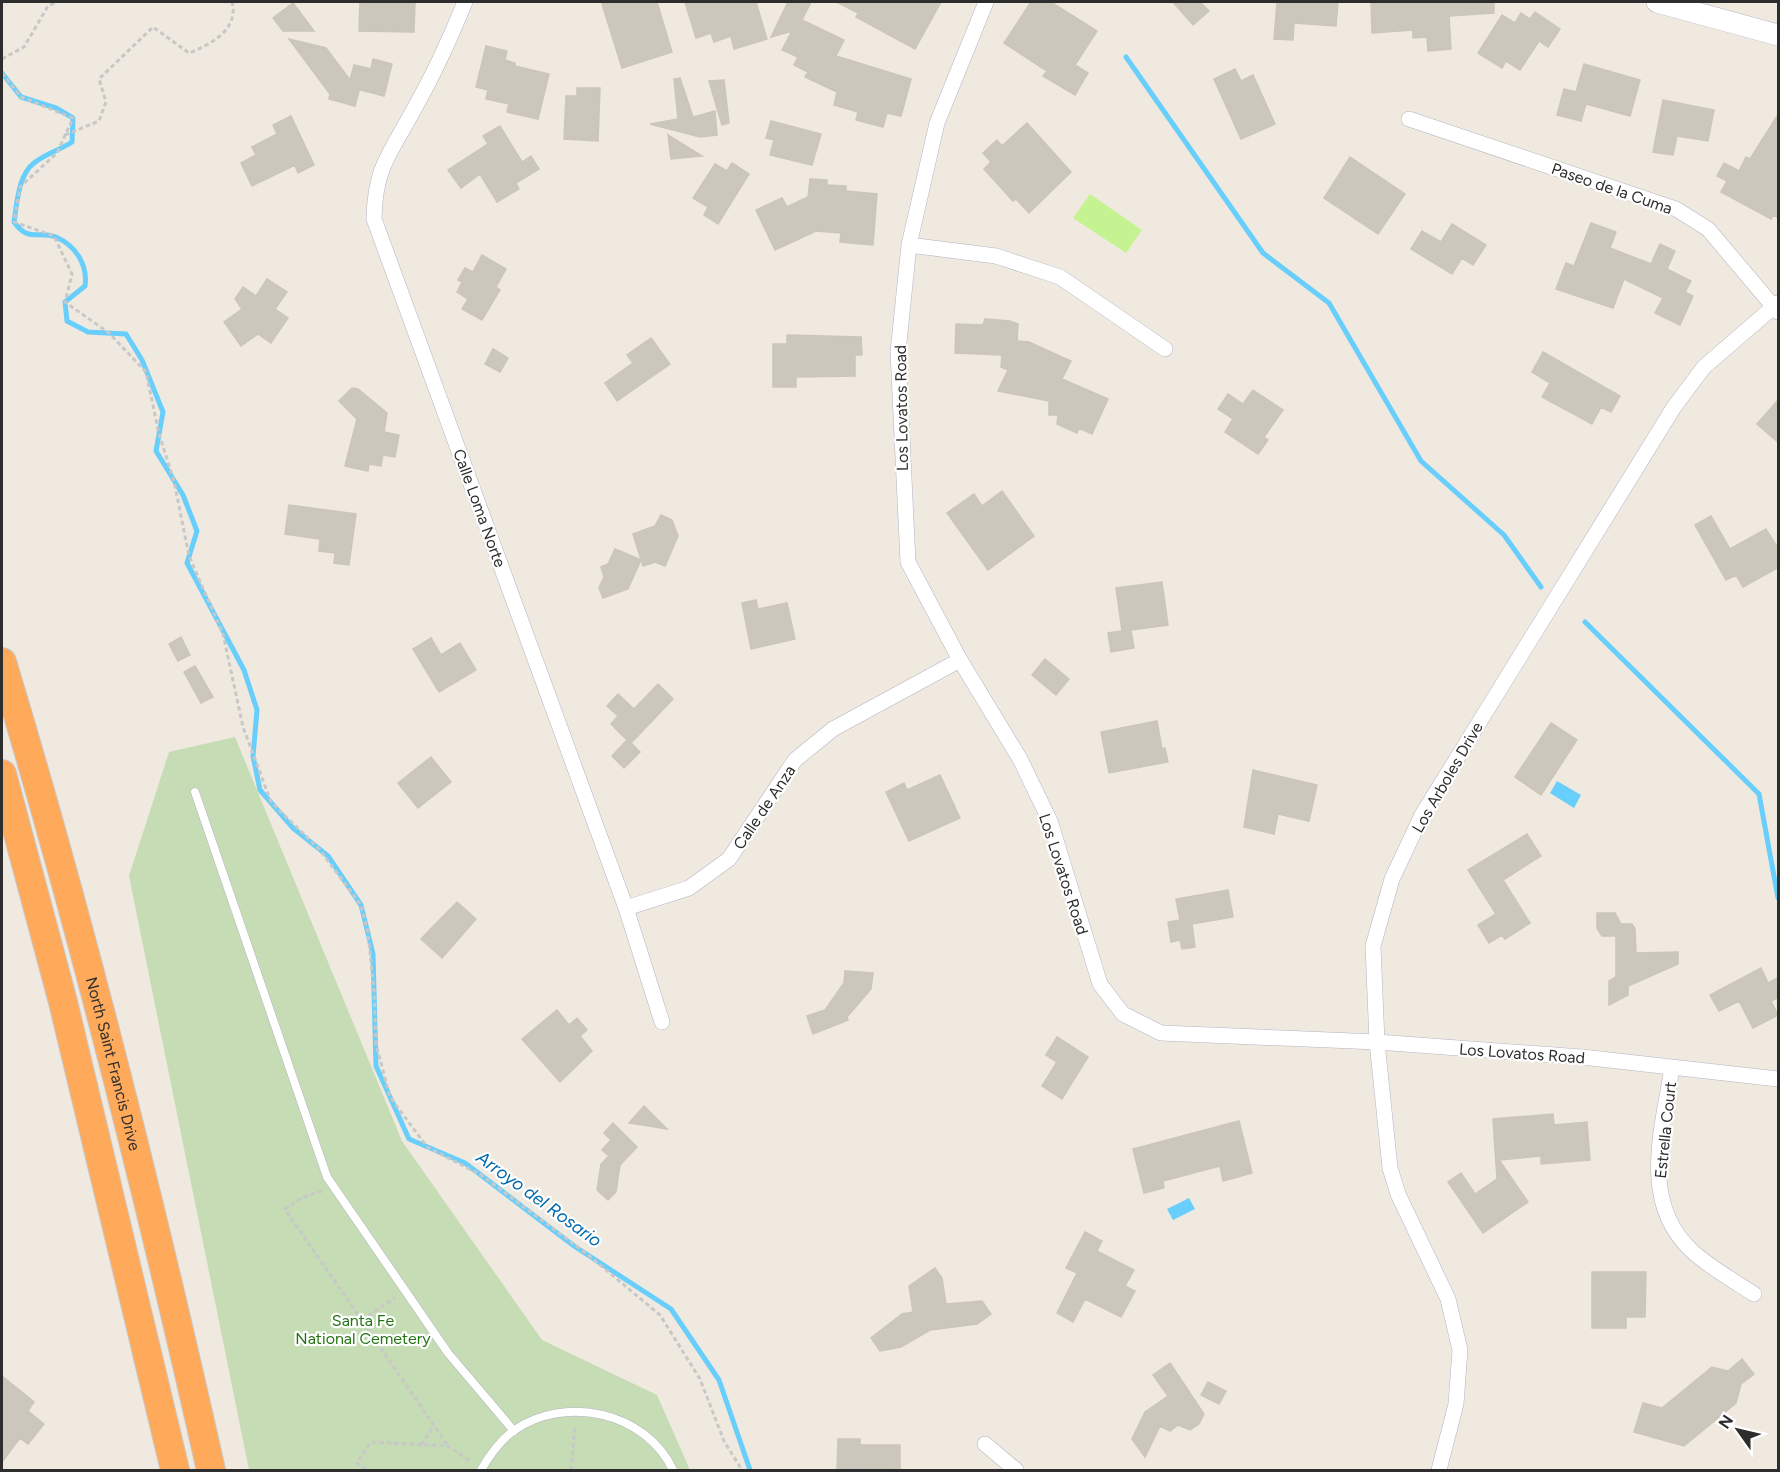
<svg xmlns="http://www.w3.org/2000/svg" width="1780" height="1472" font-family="Figtree,sans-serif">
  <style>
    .cemetery { fill: #c6dcb4 }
    .pitch { fill: #c5f391 }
    .water { fill: #68cefb }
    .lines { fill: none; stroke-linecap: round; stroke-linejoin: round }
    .stream { stroke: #68cefb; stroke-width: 5 }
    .building { fill: #cbc7bd; stroke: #ccc6b8; stroke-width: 1.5 }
    .lane-casing { stroke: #b3b4c2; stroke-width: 9 }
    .street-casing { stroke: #b3b4c2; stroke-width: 16 }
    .secondary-casing { stroke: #b3b4c2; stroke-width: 22 }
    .highway-casing { stroke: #c8c8c8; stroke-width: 30 }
    .path { stroke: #c8c8c8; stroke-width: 3; stroke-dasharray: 4.5 3; stroke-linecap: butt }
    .lane { stroke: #fff; stroke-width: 8 }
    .street { stroke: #fff; stroke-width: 15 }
    .secondary { stroke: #fff; stroke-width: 21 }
    .highway { stroke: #ffa95b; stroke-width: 28 }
    .labels { text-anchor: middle; stroke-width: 4.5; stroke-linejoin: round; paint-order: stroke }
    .street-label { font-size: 16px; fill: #2d2d2d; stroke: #fff }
    .park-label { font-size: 16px; fill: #237413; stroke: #fff }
    .water-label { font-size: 18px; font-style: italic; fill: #006baf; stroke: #fff }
  </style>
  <rect width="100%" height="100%" fill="#f0e9df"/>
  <path class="cemetery" d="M235 737 402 1141 542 1340 657 1395 690 1470H249L129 876 169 752Z"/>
  <path class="pitch" d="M1090 194 1142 230 1126 253 1073 218Z"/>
  <path class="water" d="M1557 781 1581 795 1574 808 1550 793Z
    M1189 1198 1195 1209 1173 1220 1167 1209Z"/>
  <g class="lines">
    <path class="stream" d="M1126 57 1263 253 1329 303 1421 461 1504 535 1541 587
      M2 73 21 97 56 108 73 118 72 142C60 150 45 154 34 163 18 175 17 204 14 222 29 243 38 230 56 237 76 246 88 265 85 286L65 302 67 321 88 332 126 334 142 360 163 412 156 451 183 495 197 531 187 563 244 670 257 710 253 756 260 790 293 828 328 856 361 905 373 954 376 1066 409 1139 465 1163 574 1246 671 1309 719 1380 750 1470
      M1585 622 1759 794 1778 898"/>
  </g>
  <path class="building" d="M360 2H415L414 32 359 31Z
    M609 2H657L672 52 622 68 602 4Z
    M685 2H756L767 39 734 49 731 36 714 42 711 33 696 38Z
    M788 2H811L802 20 844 40 836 56 911 79 901 116 887 113 883 127 856 120 858 112 834 105 837 92 805 77 808 72 794 65 798 57 782 50 792 31 771 37Z
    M837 2H941L915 49 856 17 858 13Z
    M1031 2H1051L1097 31 1075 65 1088 73 1075 95 1043 76 1047 71 1004 43Z
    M1173 2H1200L1209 11 1193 25Z
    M1277 2H1338L1336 26 1294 23 1293 40 1274 39Z
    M1371 2H1494V13L1449 16 1451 49 1428 51 1427 37 1413 38V30L1372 33Z
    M293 3 314 31H283L273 18Z
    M1535 12 1560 29 1548 47 1539 41 1520 70 1506 61 1502 68 1478 53 1502 15 1515 23 1521 13 1530 19Z
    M289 39 326 48 350 80 354 65 371 69 373 59 392 64 384 96 357 89 359 91 355 106 329 99 330 94Z
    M486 46 507 51 505 60 515 63V66L549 74 538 119 507 112 509 104 486 99 488 90 476 87Z
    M1584 64 1640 80 1630 116 1586 104 1581 121 1557 115 1564 89 1576 92Z
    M1235 69 1241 81 1253 75 1275 124 1241 139 1214 79Z
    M680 78 693 117 715 111 717 135 700 137 650 124 678 119 674 79Z
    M724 80 729 123 722 125 709 81Z
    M577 88H600L598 141 564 139 566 96H577Z
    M1663 100 1714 110 1708 141 1677 136 1673 155 1653 152Z
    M1779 113V218L1773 215 1771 219 1721 192 1727 181 1717 176 1724 163 1739 171 1746 157 1750 159Z
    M291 116 314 165 298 173 295 165 252 186 241 163 256 155 252 147 277 134 273 125Z
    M771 121 821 134 812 165 770 155 774 140 766 138Z
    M1027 123 1071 172 1029 213 1016 199 1013 201 984 169 991 162 983 153 997 140 1002 146Z
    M500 126 522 162 531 156 539 169 516 183 519 189 497 202 480 174 461 188 448 170 488 144 483 136Z
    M668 135 702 156 671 159Z
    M1350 157 1405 194 1378 234 1324 198Z
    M732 163 749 174 718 224 704 215 708 207 693 198 715 164 727 171Z
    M810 179 827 180V185L846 186V191L877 194 873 245 840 242 841 233 816 231 775 250 756 210 782 198 787 207 808 197Z
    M1591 223 1616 232 1610 248 1651 264 1660 244 1675 251 1667 269 1691 281 1685 292 1693 296 1680 325 1655 313 1663 298 1624 279 1613 308 1556 289 1566 263 1574 266Z
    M1452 224 1486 245 1473 265 1462 258 1452 274 1411 249 1422 231 1441 242Z
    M482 255 506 269 496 287 500 290 482 320 462 309 468 299 457 292 462 282 458 280 465 268 473 272Z
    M267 279 287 292 275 309 288 318 271 343 258 334 241 346 224 322 242 309 235 299 243 287 256 296Z
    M985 319 1010 321 1018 324 1017 341 1029 342 1071 361 1062 379 1108 399 1092 434 1079 428 1077 433 1057 424 1058 415H1049V401L998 391 1008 370 1001 367 1002 355 955 353 956 324 983 325Z
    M787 335 861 337 862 355H855V376L796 377V387H773V344H787Z
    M651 338 670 364 617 401 605 383 633 363 627 355Z
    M493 349 508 358 500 372 485 364Z
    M1543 352 1620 396 1611 412 1601 407 1592 424 1542 397 1550 383 1532 372Z
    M352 388 358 389 387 413 384 432 399 435 395 457 383 455 381 466 369 464 368 471 345 466 357 419 339 401Z
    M1253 390 1283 410 1264 437 1268 440 1258 454 1225 432 1233 419 1218 409 1228 394 1243 404Z
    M1779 399V443L1757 424Z
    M1002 491 1034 536 988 570 947 513 974 494 982 506Z
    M289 505 356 514 349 565 334 563 335 553 319 551 320 539 285 534Z
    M661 515 672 520 678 536 665 566 655 562 643 566 633 534 655 526Z
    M1711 516 1730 549 1766 529 1779 550V567L1743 587 1736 575 1726 580 1695 525Z
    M615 549 641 560 628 589 603 598 599 588 604 577 601 567 608 564Z
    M1162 582 1168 625 1131 630 1134 648 1111 652 1108 633 1122 631 1116 588Z
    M756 600 758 609 787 603 795 639 751 649 742 603Z
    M181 637 190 655 178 661 169 644Z
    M431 638 441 655 460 643 476 670 439 692 413 649Z
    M1045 659 1069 679 1056 695 1032 675Z
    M195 666 213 697 201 703 184 672Z
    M658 684 673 699 631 743 640 752 624 768 612 756 627 740 611 724 618 716 607 706 618 694 634 709Z
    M1157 721 1162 749 1165 748 1168 762 1109 773 1101 732Z
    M1551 723 1577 740 1541 795 1515 777Z
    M431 757 451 782 418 808 398 783Z
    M1253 770 1317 785 1309 821 1278 814 1274 834 1244 827Z
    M940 775 960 818 909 841 886 792 904 783 907 790Z
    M1527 834 1541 856 1503 880 1530 923 1505 939 1502 935 1489 943 1478 925 1496 914 1468 870Z
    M1228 890 1233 917 1192 924 1195 947 1182 949 1180 940 1171 942 1168 922 1180 920 1176 899Z
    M457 902 476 919 442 958 421 939Z
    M1597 913H1615L1621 924H1632L1635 929 1636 953 1678 952V964L1628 986V995L1609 1005V981L1616 977V936H1602L1597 928Z
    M1761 968 1768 983 1779 977V997L1771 1001 1778 1015 1753 1028 1739 1001 1719 1011 1710 995Z
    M845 971 873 973 871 989 847 1017 848 1020 813 1034 807 1016 825 1010 844 983Z
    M557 1010 569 1025 577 1018 587 1030 580 1036 592 1051 560 1082 522 1039Z
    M1057 1037 1088 1057 1062 1099 1042 1086 1057 1062 1046 1055Z
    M644 1106 667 1129 629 1123Z
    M1553 1114 1554 1125 1587 1122 1590 1160 1541 1164V1156L1499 1160 1528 1202 1483 1233 1448 1182 1461 1173 1475 1194 1497 1179 1493 1119Z
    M1239 1121 1252 1173 1223 1181 1220 1166 1163 1181 1164 1188 1144 1193 1133 1149Z
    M613 1123 637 1147 620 1165 616 1192 608 1200 597 1190 601 1164 609 1156 602 1150 611 1140 604 1133Z
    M1085 1232 1102 1241 1097 1251 1134 1270 1125 1286 1135 1291 1121 1317 1085 1299 1073 1322 1057 1313 1077 1273 1066 1268Z
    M935 1268 942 1278 946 1304 982 1301 991 1314 977 1324 930 1330 901 1347 880 1351 871 1338 902 1314 913 1312 909 1286Z
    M1592 1272H1646L1645 1317H1626V1328H1592Z
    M1742 1359 1754 1374 1741 1384 1736 1403 1684 1446 1634 1432 1643 1403 1662 1408 1712 1367 1728 1371Z
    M1170 1363 1204 1414 1199 1424 1190 1430 1178 1425 1170 1431 1160 1426 1145 1457 1132 1439 1145 1412 1168 1396 1153 1375Z
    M2 1376 34 1402 28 1411 44 1424 28 1444 20 1438 2 1462Z
    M1208 1382 1226 1391 1219 1404 1201 1395Z
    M838 1439H860V1445H900V1469L837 1470Z"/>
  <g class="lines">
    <defs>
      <path id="lane" d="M195 792 327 1177 448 1353 514 1431
        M481 1470C489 1456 500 1441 513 1431 565 1394 646 1412 673 1470"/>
      <path id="street" d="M465 2C450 39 433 76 413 111 390 154 375 167 374 219L626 908 662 1022
        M986 2 937 123 909 245 898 352 908 562 960 660 1020 759 1050 821 1100 984 1123 1014 1161 1033 1377 1042 1582 1057 1778 1079
        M1409 119 1676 209 1708 229 1778 312
        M909 245 996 256 1060 277 1165 349
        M626 908 689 888 729 859 795 760 833 729 960 660
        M1672 1068C1662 1131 1639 1203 1693 1252 1711 1268 1734 1281 1754 1294
        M985 1444 1016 1470
        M1439 1470 1456 1404 1460 1350 1448 1299 1398 1194 1390 1168 1377 1042 1373 946 1392 879 1422 815 1674 407 1704 367 1778 303"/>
      <path id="secondary" d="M1657 2 1778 35"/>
      <g id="highway">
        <path id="s1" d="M2 662C83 929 150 1199 211 1470"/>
        <path d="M2 774 63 1002 175 1470"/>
      </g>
    </defs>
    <use href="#lane" class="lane-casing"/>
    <use href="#street" class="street-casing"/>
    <use href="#secondary" class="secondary-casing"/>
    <use href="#highway" class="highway-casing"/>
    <path class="path" d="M2 59 24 47 48 6 57 2
      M2 73 21 97 73 118 57 153 20 187 14 222 54 236 72 274 65 302 109 333 146 372 159 434 174 481 189 556 223 634 243 727 271 802 319 849 361 905 368 933 374 991 376 1044 390 1097 427 1147 481 1175 587 1254 660 1315 700 1379 724 1441 742 1470
      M65 135 99 121 106 102 99 79 153 27 189 53C212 44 239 29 232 2
      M322 1191 303 1197 285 1209 448 1446
      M362 1320 395 1298
      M421 1445 433 1427
      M366 1470 357 1463 371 1442 448 1446 471 1462
      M571 1470 575 1425"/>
    <use href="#lane" class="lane"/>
    <use href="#street" class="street"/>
    <use href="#secondary" class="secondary"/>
    <use href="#highway" class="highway"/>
  </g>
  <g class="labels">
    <g class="street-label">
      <text transform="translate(1612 188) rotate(19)" y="6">Paseo de la Cuma</text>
      <text transform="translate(901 408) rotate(-91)" y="6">Los Lovatos Road</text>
      <text transform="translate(480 508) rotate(70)" y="6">Calle Loma Norte</text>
      <text transform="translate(1447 777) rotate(-60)" y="6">Los Arboles Drive</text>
      <text transform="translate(764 807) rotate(-56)" y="6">Calle de Anza</text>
      <text transform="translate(1064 874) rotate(72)" y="6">Los Lovatos Road</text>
      <text transform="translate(1522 1053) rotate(4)" y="6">Los Lovatos Road</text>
      <text dy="6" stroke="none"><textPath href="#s1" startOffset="417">North Saint Francis Drive</textPath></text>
      <text transform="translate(1665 1130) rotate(-84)" y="6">Estrella Court</text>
    </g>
    <g class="park-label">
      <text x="363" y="1326">Santa Fe<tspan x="363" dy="18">National Cemetery</tspan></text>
    </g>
    <g class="water-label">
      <text transform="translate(539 1199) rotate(36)" y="6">Arroyo del Rosario</text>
    </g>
  </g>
  <rect width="1780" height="1472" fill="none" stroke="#2d2d2d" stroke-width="6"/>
  <g transform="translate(1738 1430) rotate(304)" stroke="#ffffff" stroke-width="4.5" paint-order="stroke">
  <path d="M0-4.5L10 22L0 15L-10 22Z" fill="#2d2d2d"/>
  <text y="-9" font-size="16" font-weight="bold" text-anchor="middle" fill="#2d2d2d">N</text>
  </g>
</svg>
